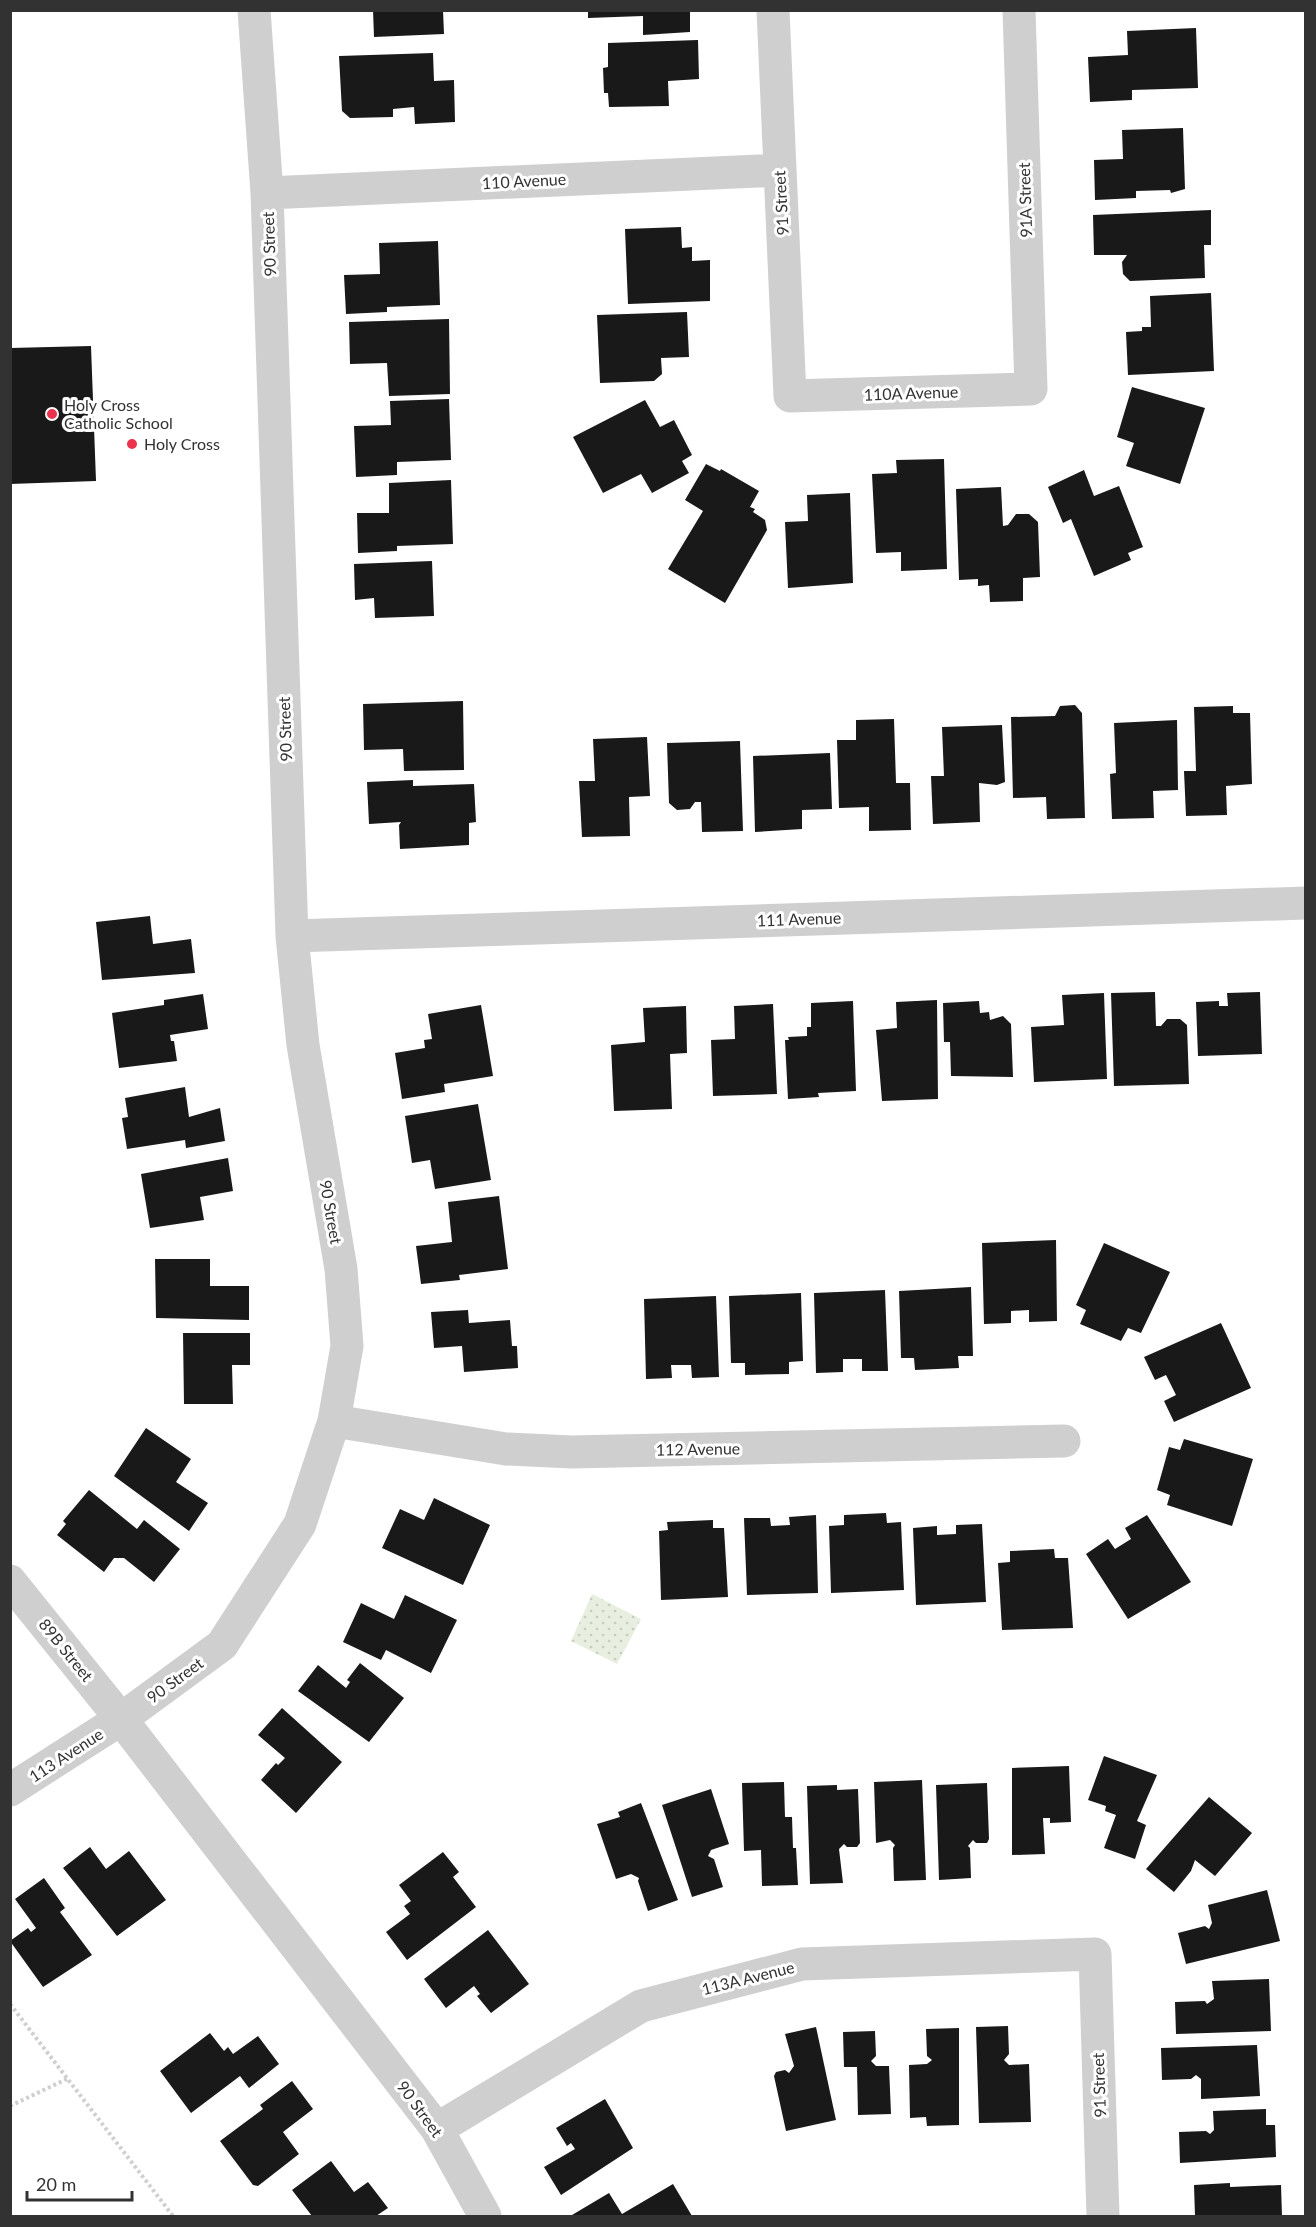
<svg xmlns="http://www.w3.org/2000/svg" width="1316" height="2227" font-family="Lato,sans-serif">
  <style>
    .park { fill: url(#park-dots) }
    .building { fill: #191919 }
    .lines { fill: none; stroke-linecap: round; stroke-linejoin: round }
    .path { stroke: #cfcfcf; stroke-width: 4; stroke-dasharray: 3 3; stroke-linecap: butt }
    .minor { stroke: #cfcfcf; stroke-width: 33 }
    .poi-dot { fill: #eb324e; stroke: #fff; stroke-width: 2 }
    .labels { text-anchor: middle; stroke-width: 6; stroke-linejoin: round; paint-order: stroke }
    .street-label { font-size: 16px; fill: #323232; stroke: #fff }
    .poi-label { font-size: 16px; fill: #323232; stroke: #fff; text-anchor: start }
  </style>
  <defs>
    <pattern id="park-dots" width="8" height="8" patternUnits="userSpaceOnUse" patternTransform="scale(1.5)"><rect width="8" height="8" fill="#e9efe0"/><path d="M2 2h.1M6 6h.1" fill="none" stroke="#c8cdc1" stroke-width="1.8" stroke-linecap="round"/></pattern>
  </defs>
  <rect width="100%" height="100%" fill="#fff"/>
  <path class="park" d="M592 1594 641 1619 617 1664 571 1641Z"/>
  <path class="building" d="M373 10H443L444 34 374 37Z
    M588 10H690V32L643 35V16L588 18Z
    M1196 28 1198 88 1132 90V100L1090 102 1088 57 1128 55 1127 31Z
    M698 40 699 79 668 81 669 106 609 107 608 93H604L603 68 608 67V43Z
    M433 53 434 81 454 80 455 122 415 124 414 107 393 109V117L350 118 342 111 339 56Z
    M1183 128 1185 189 1171 193 1170 190 1136 191V198L1095 200 1094 160 1123 159 1122 130Z
    M1211 210V245H1204L1205 278 1130 281 1123 274 1122 262 1127 255H1094L1093 215Z
    M681 227 682 248 692 247V261L710 260V301L628 304 625 229Z
    M438 241 440 305 387 307V312L346 314 344 275 380 274 379 243Z
    M1211 293 1214 371 1128 375 1126 332 1142 331V327H1151L1150 296Z
    M687 312 689 357 661 358 662 374 654 381 600 383 597 315Z
    M449 319 450 394 389 396 387 363 350 364 349 322Z
    M91 346 96 481 10 484V348Z
    M1132 387 1205 408 1180 484 1126 466 1134 443 1117 437Z
    M449 399 451 460 397 462V475L356 477 354 426 391 425 390 401Z
    M645 400 660 427 674 420 692 455 682 461 689 473 652 493 641 474 603 493 573 437Z
    M944 459 947 569 901 571V552L876 553 872 474 897 473 896 460Z
    M706 464 720 471 721 469 759 491 750 507 755 509 753 512 765 520 767 530 725 603 668 569 703 511 685 500Z
    M1084 470 1094 496 1119 486 1143 547 1128 553 1131 560 1094 576 1071 519 1063 523 1048 487Z
    M451 480 453 544 397 546V551L358 553 357 513H389V483Z
    M1001 487 1003 526 1008 525 1016 514H1029L1038 522 1040 577 1023 578V601L990 602 989 585 978 586V579L959 580 956 489Z
    M850 493 853 583 788 588 785 522 808 521 807 495Z
    M432 561 434 616 375 618 374 598 355 600 354 564Z
    M463 701 464 770 404 771 403 749 364 750 363 704Z
    M1075 705 1082 713 1085 818 1047 819 1046 797 1013 798 1011 717 1055 716 1060 706Z
    M1233 706V713H1250L1252 784 1226 786 1227 815 1186 816 1184 771H1196L1194 707Z
    M894 719 896 783H910L911 830 869 831V807L839 808 837 740H856V720Z
    M1177 720 1178 790 1153 791 1154 818 1112 819 1110 774 1116 773 1114 723Z
    M1002 725 1005 782 997 785 979 783 980 822 933 824 931 776H944L942 727Z
    M647 737 650 796 629 797 630 836 582 837 579 781H595L593 739Z
    M740 741 743 831 702 832 701 802H695L690 809 677 810 669 803 667 743Z
    M830 753 832 809 802 810V829L755 832 753 756Z
    M413 780V786L474 784 476 822 469 823V845L400 849 399 825 401 822 369 824 367 782Z
    M150 916 153 944 191 939 195 973 102 980 96 922Z
    M1155 992 1156 1026H1161L1167 1019H1180L1187 1025 1189 1084 1114 1086 1111 993Z
    M1260 992 1262 1054 1198 1056 1196 1002 1219 1001V1006H1228L1227 993Z
    M1104 993 1107 1079 1034 1082 1031 1027 1064 1025 1062 995Z
    M203 994 208 1029 170 1035 171 1041H174L177 1061 119 1068 112 1013 164 1005V1000Z
    M937 1000 938 1099 882 1101 876 1030 897 1028 896 1002Z
    M853 1001 856 1091 818 1093 819 1097 788 1099 785 1040H789L788 1037 807 1036V1027H811V1003Z
    M979 1001 980 1013 989 1012 990 1020 1003 1016 1011 1024 1013 1077 951 1076 950 1042H944L943 1003Z
    M773 1004 777 1094 713 1096 711 1040 735 1039 734 1006Z
    M481 1005 493 1076 444 1084 445 1092 402 1099 395 1053 425 1048 424 1040 432 1039 428 1014Z
    M686 1006 687 1053 670 1054 672 1109 614 1111 611 1045 645 1042 643 1008Z
    M185 1087 189 1117 220 1108 225 1141 186 1148 185 1140 127 1149 122 1118 128 1117 125 1098Z
    M478 1104 491 1180 435 1189 430 1160 412 1163 405 1116Z
    M228 1158 233 1191 200 1197 204 1220 150 1228 141 1174Z
    M499 1196 508 1269 459 1275 460 1280 421 1284 416 1246 452 1242 448 1202Z
    M1056 1240 1057 1321 1029 1322V1310L1011 1311V1323L984 1324 982 1243Z
    M1104 1243 1170 1272 1141 1333 1128 1328 1121 1341 1080 1324 1086 1310 1076 1305Z
    M155 1259H210V1286H249V1320L156 1318Z
    M971 1287 973 1356H958L959 1368 915 1370 914 1358H901L899 1291Z
    M885 1290 888 1371H862V1359H843V1372L816 1373 814 1293Z
    M801 1293 803 1361 789 1362V1374L745 1375V1363H731L729 1296Z
    M716 1296 719 1377 692 1378 691 1365H671L672 1378 646 1379 644 1299Z
    M468 1310 469 1323 510 1320 512 1346H517L518 1368 464 1372 462 1346 434 1348 431 1312Z
    M1221 1323 1251 1388 1174 1422 1164 1401 1176 1395 1166 1375 1155 1380 1144 1357Z
    M183 1333H250V1365H232L233 1404H184Z
    M146 1428 191 1459 176 1482 208 1503 189 1531 114 1476Z
    M1184 1439 1253 1459 1232 1526 1167 1505 1170 1495 1157 1490 1169 1447 1180 1450Z
    M89 1490 137 1529 144 1520 180 1549 154 1582 124 1558H114L104 1572 57 1535 66 1524 63 1521Z
    M434 1498 490 1525 463 1585 382 1548 400 1509 424 1520Z
    M886 1513 887 1523 901 1522 904 1590 831 1593 829 1526 844 1525V1515Z
    M816 1515 818 1593 747 1595 744 1518H770L771 1526 790 1525 789 1517Z
    M1147 1515 1191 1582 1128 1619 1086 1554 1108 1539 1115 1549 1131 1539 1125 1528Z
    M713 1520V1528H724L728 1597 661 1600 659 1531 668 1530 667 1522Z
    M982 1524 986 1602 916 1605 913 1528 937 1526V1535L956 1534V1525Z
    M1054 1549 1055 1558H1068L1073 1628 1002 1630 998 1563 1010 1562V1551Z
    M405 1595 457 1620 431 1673 386 1650 381 1660 343 1642 361 1603 394 1619Z
    M360 1663 404 1698 369 1742 298 1691 318 1665 346 1688 350 1682 347 1680Z
    M282 1708 342 1762 296 1813 261 1780 276 1763 278 1765 285 1758 258 1735Z
    M1104 1756 1157 1775 1137 1821 1146 1825 1135 1859 1104 1848 1116 1815 1105 1811 1106 1806 1088 1800Z
    M1069 1766 1071 1822 1050 1823V1818H1043L1045 1854 1012 1855V1768Z
    M922 1780 926 1880 894 1881 893 1848 895 1845 890 1840 876 1843 874 1782Z
    M784 1782 785 1817H792L793 1848H796L798 1885 762 1886 761 1850 744 1851 742 1783Z
    M987 1783 989 1839 987 1843H976L973 1840 968 1846 970 1848 971 1878 939 1880 936 1785Z
    M837 1785V1790L858 1789 860 1843 857 1847H847L844 1844 839 1849 843 1883 810 1884 807 1786Z
    M711 1789 729 1844 711 1850 708 1856 714 1859 723 1887 692 1897 662 1805Z
    M1209 1797 1252 1833 1215 1876 1195 1860 1191 1871 1174 1892 1146 1869Z
    M641 1803 678 1900 648 1911 638 1881 639 1878 631 1874 616 1879 597 1824 620 1817 618 1812Z
    M90 1847 106 1869 129 1851 166 1900 117 1936 63 1868Z
    M443 1852 459 1872 453 1877 476 1907 407 1960 386 1932 410 1914 404 1906 411 1901 399 1885Z
    M44 1878 65 1908 60 1912 92 1955 43 1987 10 1941 28 1928 31 1932 36 1928 15 1899Z
    M1267 1890 1280 1941 1186 1964 1178 1933 1205 1926 1209 1929 1212 1923 1208 1905Z
    M488 1930 529 1984 491 2013 477 1996 480 1994 474 1986 446 2008 424 1979Z
    M1269 1979 1271 2031 1176 2034 1175 2002 1205 2001 1207 2004 1214 1999 1212 1981Z
    M1008 2026 1009 2054 1004 2060 1009 2065 1029 2064 1031 2122 979 2123 976 2027Z
    M816 2027 836 2120 786 2131 774 2076 776 2072 785 2070 789 2073 794 2066 785 2034Z
    M959 2028V2125L927 2126 926 2117 910 2118 909 2065 927 2064 932 2060 927 2056 926 2029Z
    M875 2031 876 2056 871 2061 876 2066H889L891 2114 858 2115 857 2067H844L843 2032Z
    M210 2033 224 2051 228 2047 233 2054 258 2036 279 2064 249 2088 240 2076 191 2113 160 2071Z
    M1257 2045 1260 2096 1201 2099V2079L1196 2075 1191 2079 1162 2080 1161 2048Z
    M292 2081 313 2109 283 2132 299 2154 258 2186 253 2185 220 2141 263 2109 260 2105Z
    M605 2099 633 2148 561 2195 544 2167 575 2149 571 2143 567 2146 556 2128Z
    M1266 2109V2125H1275L1276 2157 1180 2163 1179 2132 1206 2131 1210 2134 1214 2130 1213 2111Z
    M331 2161 354 2192 368 2182 388 2208 376 2216H312L292 2190Z
    M1230 2183V2187L1281 2185 1282 2216H1195L1194 2185Z
    M673 2184 692 2216 572 2215 609 2193 622 2214Z"/>
  <g class="lines">
    <path class="path" d="M10 2004 173 2216
      M10 2106 69 2078"/>
    <path class="minor" d="M773 10 790 396 1031 389 1019 10
      M267 193 780 170
      M292 936 1306 903
      M334 1421 506 1449 572 1452 1064 1441
      M10 1581 121 1719 437 2129 485 2216
      M10 1790 121 1719 222 1645 300 1524 334 1421 347 1346 341 1269 303 1045 292 936 267 193 254 10
      M437 2129 641 2006 802 1964 1095 1954 1103 2216"/>
  </g>
  <g class="poi-dot">
    <circle cx="52" cy="414" r="6"/>
    <circle cx="132" cy="444" r="6"/>
  </g>
  <g class="labels">
    <g class="street-label">
      <text transform="translate(524 181) rotate(-3)" y="6">110 Avenue</text>
      <text transform="translate(1025 200) rotate(-92)" y="6">91A Street</text>
      <text transform="translate(781 203) rotate(-93)" y="6">91 Street</text>
      <text transform="translate(269 244) rotate(-92)" y="6">90 Street</text>
      <text transform="translate(911 393) rotate(-2)" y="6">110A Avenue</text>
      <text transform="translate(285 729) rotate(-92)" y="6">90 Street</text>
      <text transform="translate(799 919) rotate(-2)" y="6">111 Avenue</text>
      <text transform="translate(331 1212) rotate(80)" y="6">90 Street</text>
      <text transform="translate(698 1449) rotate(-1)" y="6">112 Avenue</text>
      <text transform="translate(66 1650) rotate(51)" y="6">89B Street</text>
      <text transform="translate(175 1680) rotate(-36)" y="6">90 Street</text>
      <text transform="translate(66 1755) rotate(-33)" y="6">113 Avenue</text>
      <text transform="translate(748 1978) rotate(-14)" y="6">113A Avenue</text>
      <text transform="translate(1099 2085) rotate(-92)" y="6">91 Street</text>
      <text transform="translate(420 2109) rotate(54)" y="6">90 Street</text>
    </g>
    <g class="poi-label">
      <text x="64" y="411">Holy Cross<tspan x="64" dy="18">Catholic School</tspan></text>
      <text x="144" y="450">Holy Cross</text>
    </g>
  </g>
  <rect width="1316" height="2227" fill="none" stroke="#323232" stroke-width="24"/>
  <path d="M27 2191v9h105v-9" fill="none" stroke="#323232" stroke-width="3"/>
  <text x="36" y="2191" font-size="18" fill="#323232" stroke="#ffffff" stroke-width="4.5" paint-order="stroke">20 m</text>
</svg>
